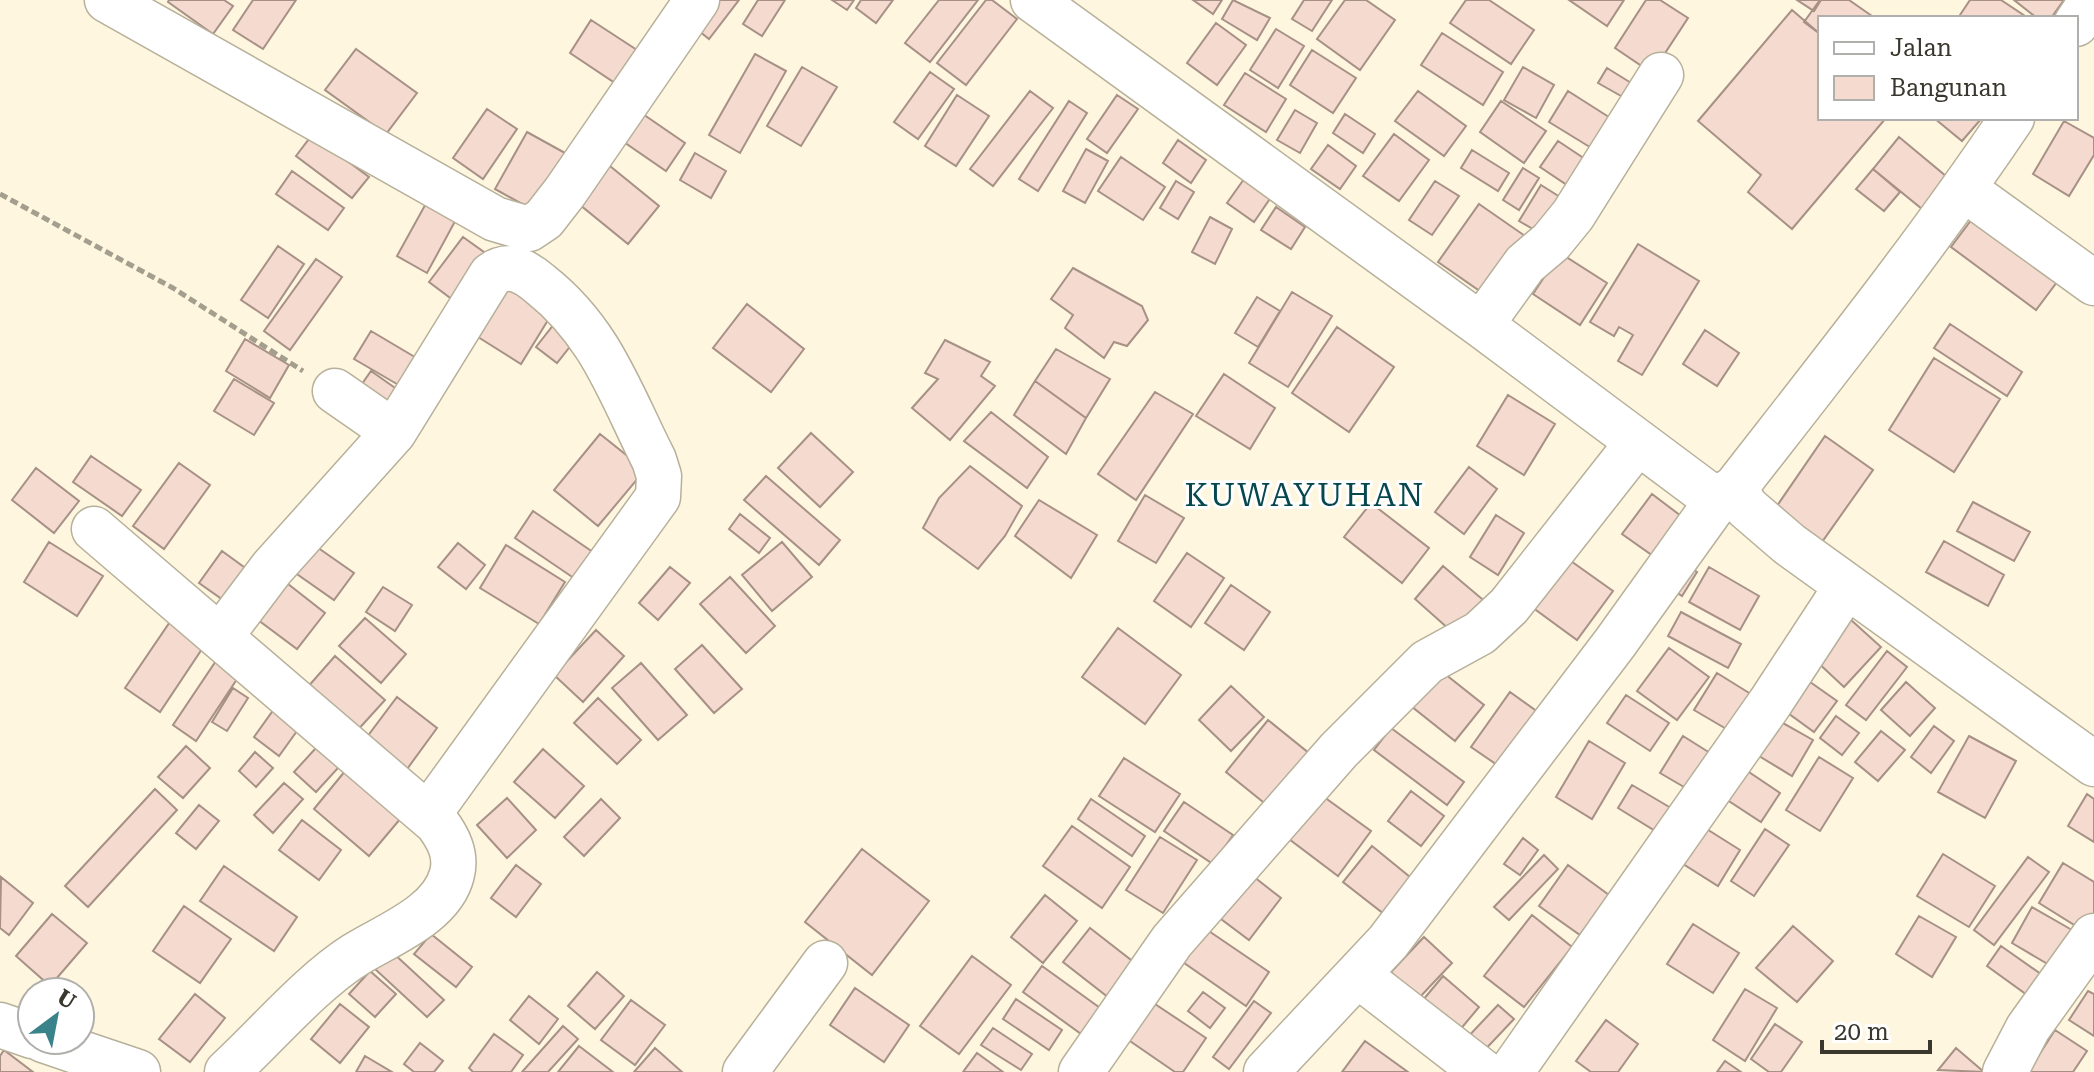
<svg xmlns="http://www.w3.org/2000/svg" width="2094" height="1072" font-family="'Roboto Serif',serif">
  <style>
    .building { fill: #f4dacf; stroke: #a79086; stroke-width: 2 }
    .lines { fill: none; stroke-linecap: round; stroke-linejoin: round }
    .minor-casing { stroke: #b7b09a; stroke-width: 47 }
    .path { stroke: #a39e8d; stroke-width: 5; stroke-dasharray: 8 4; stroke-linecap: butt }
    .minor { stroke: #fff; stroke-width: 44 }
    .labels { text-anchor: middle; stroke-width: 6; stroke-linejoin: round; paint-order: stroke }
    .quarter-label { font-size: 32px; letter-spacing: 2px; fill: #07484e; stroke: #fff }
  </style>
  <rect width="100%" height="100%" fill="#fef6de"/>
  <path class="building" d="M169 0H224L233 6 213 34 168 2Z
    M253 0H296L263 49 233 30Z
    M707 0H739L709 39 689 23Z
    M758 0H785L762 36 743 24Z
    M832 0H854L847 10Z
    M861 0H893L876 23 856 8Z
    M939 0H978L930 62 905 43Z
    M986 0H992L1017 19 966 85 937 63Z
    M1193 0H1222L1213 14Z
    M1233 0 1270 18 1257 40 1222 19Z
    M1304 0H1332L1312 31 1292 19Z
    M1345 0H1366L1395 20 1360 70 1317 39Z
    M1466 0H1489L1534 30 1511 64 1450 23Z
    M1569 0H1624L1607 26Z
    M1646 0H1660L1688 18 1652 73 1615 48Z
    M1797 0H1821L1814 11Z
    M1820 0H1849L1872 16 1820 18V34L1804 22Z
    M1970 0H2001L2028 18H1964L1960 15Z
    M2014 0H2064L2051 18H2037Z
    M1792 10 1820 34V118H1886L1792 229 1748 192 1761 175 1698 121Z
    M591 20 637 50 615 83 570 53Z
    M1216 23 1246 45 1217 85 1187 63Z
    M1276 29 1304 46 1278 88 1250 70Z
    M1442 33 1503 72 1483 105 1421 65Z
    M356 49 417 93 386 134 325 90Z
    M1312 50 1356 78 1333 113 1290 85Z
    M755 54 786 71 740 153 709 135Z
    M802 67 837 87 801 146 767 126Z
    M1523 67 1554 85 1536 118 1504 100Z
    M1607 68 1636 86 1628 100 1598 83Z
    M930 72 954 89 918 139 894 122Z
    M1245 73 1286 99 1266 132 1224 105Z
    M1030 91 1053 108 993 186 970 169Z
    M1418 91 1466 126 1444 156 1395 121Z
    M1568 91 1612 119 1593 149 1549 122Z
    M957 95 989 116 956 166 925 146Z
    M1117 95 1138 109 1107 153 1087 139Z
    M1069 101 1087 113 1038 191 1019 179Z
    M1501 101 1546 131 1524 163 1480 132Z
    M487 109 517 129 483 179 453 158Z
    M637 110 685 143 666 171 618 138Z
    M1295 110 1317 123 1300 153 1277 140Z
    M1345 114 1375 134 1363 153 1333 133Z
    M1934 118H1982L1962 141Z
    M2064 121 2094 138V155L2069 196 2033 174Z
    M527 132 565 153 533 210 495 189Z
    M1394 134 1429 160 1399 201 1363 176Z
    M312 135 369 177 352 198 296 156Z
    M1899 137 1953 182 1927 213 1873 169Z
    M1178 140 1206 160 1191 183 1163 163Z
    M1558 141 1588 161 1570 187 1540 167Z
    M1328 145 1356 166 1340 189 1311 169Z
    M1086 149 1108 161 1085 203 1063 191Z
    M1472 150 1509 173 1498 191 1461 168Z
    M695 153 726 171 711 198 680 180Z
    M1121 157 1165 187 1143 220 1098 191Z
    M605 162 659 206 628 244 574 200Z
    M1523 168 1539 178 1519 210 1503 200Z
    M1873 169 1900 192 1884 211 1856 189Z
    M292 171 344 208 328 230 276 194Z
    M1249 172 1276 190 1254 222 1227 203Z
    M1176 181 1194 192 1178 219 1160 208Z
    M1435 181 1459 196 1432 235 1409 220Z
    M1541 185 1560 197 1538 232 1519 221Z
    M429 198 459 214 427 273 397 256Z
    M1479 204 1528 238 1487 296 1438 262Z
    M1276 207 1305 227 1291 249 1261 230Z
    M1975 215 2060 278 2036 310 1951 247Z
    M1210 217 1232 229 1215 264 1192 252Z
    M463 237 491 257 457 303 429 282Z
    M1638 244 1699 281 1642 375 1618 361 1633 335 1619 327 1614 336 1590 322Z
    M278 246 304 264 268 318 241 300Z
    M1560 253 1607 283 1580 325 1533 294Z
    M316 259 342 277 290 350 264 331Z
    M1073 268 1142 306 1148 320 1127 346 1114 342 1104 358 1065 328 1073 315 1051 299Z
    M514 280 556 307 521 364 478 337Z
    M1292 292 1332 316 1288 387 1249 363Z
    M1257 297 1280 311 1258 347 1235 333Z
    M747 304 804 349 771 392 713 348Z
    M562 314 583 330 557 363 536 347Z
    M1950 324 2022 372 2007 396 1934 348Z
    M1337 327 1394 367 1349 432 1292 393Z
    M1705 330 1739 353 1717 386 1683 364Z
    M371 331 430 366 414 394 354 359Z
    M245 339 289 365 270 398 226 371Z
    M945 340 990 362 981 376 995 386 950 440 912 408 938 379 925 373Z
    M1056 349 1110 379 1086 418 1035 381Z
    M1934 358 2000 399 1954 472 1889 430Z
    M371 371 408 397 392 419 355 394Z
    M1224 374 1275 408 1250 449 1196 416Z
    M234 379 274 403 254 435 214 411Z
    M1035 381 1086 418 1066 454 1014 415Z
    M1155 392 1193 414 1136 500 1098 474Z
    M1508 395 1555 424 1524 475 1477 446Z
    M991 412 1048 457 1027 488 964 441Z
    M811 433 853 472 820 507 778 468Z
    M600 434 645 470 598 526 554 490Z
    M1825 436 1873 470 1817 549 1770 516Z
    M91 456 141 490 122 516 73 482Z
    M179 463 210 485 164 549 133 526Z
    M970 466 1022 506 1005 536 978 569 923 528 939 498Z
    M1469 467 1497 489 1464 534 1435 512Z
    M36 468 79 501 54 533 12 500Z
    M766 476 840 540 819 565 744 500Z
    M1652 494 1685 519 1656 558 1622 534Z
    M1145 495 1184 518 1156 563 1118 541Z
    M1039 500 1097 535 1071 578 1015 536Z
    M1973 502 2030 532 2014 561 1957 531Z
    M1371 503 1429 548 1402 583 1344 537Z
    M533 511 603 559 584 585 515 538Z
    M740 514 770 538 759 553 729 529Z
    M1496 515 1524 533 1498 575 1470 557Z
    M1944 541 2004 575 1988 606 1926 572Z
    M49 542 103 576 77 616 24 582Z
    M782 542 812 577 772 611 742 575Z
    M458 543 485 565 466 589 438 567Z
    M314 545 354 573 334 600 294 572Z
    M506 545 565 582 539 624 480 588Z
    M222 551 259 578 236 609 199 583Z
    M1187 553 1224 578 1191 627 1154 601Z
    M1561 554 1613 591 1577 640 1525 602Z
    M1679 560 1697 572 1682 596 1664 584Z
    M1443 566 1488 604 1459 638 1415 599Z
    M670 567 690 583 658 620 639 603Z
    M1709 567 1759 596 1740 630 1689 602Z
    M730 577 775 626 746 653 700 604Z
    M283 580 325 613 297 649 254 617Z
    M1231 585 1270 612 1244 650 1205 623Z
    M383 587 412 605 395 631 366 612Z
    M1681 612 1741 644 1728 668 1668 636Z
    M176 613 210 637 160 712 125 688Z
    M365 618 406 654 381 683 339 646Z
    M1850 619 1881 647 1844 687 1814 659Z
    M1118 628 1181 675 1145 724 1082 677Z
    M596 630 624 656 583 702 554 675Z
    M702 645 742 689 714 713 675 669Z
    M1669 648 1709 677 1677 720 1637 691Z
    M224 649 247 664 196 741 173 725Z
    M1887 651 1907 667 1866 720 1846 705Z
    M335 656 385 700 355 733 306 689Z
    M641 663 687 715 658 740 612 688Z
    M1440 670 1484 705 1455 741 1411 706Z
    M1717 673 1762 701 1740 737 1694 710Z
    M1803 677 1837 701 1814 732 1781 708Z
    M1906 682 1935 708 1910 736 1881 710Z
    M1231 686 1264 717 1231 751 1199 720Z
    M233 688 248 698 227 731 212 722Z
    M1510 692 1542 715 1503 769 1471 747Z
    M1626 695 1669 723 1650 751 1607 723Z
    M397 697 437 728 402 776 361 745Z
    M598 698 641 740 617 764 574 723Z
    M277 705 302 724 279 756 254 737Z
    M1836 716 1859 733 1842 755 1820 738Z
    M1774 718 1813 740 1792 776 1754 753Z
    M1268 720 1315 758 1273 810 1226 772Z
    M1934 726 1954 741 1931 773 1911 757Z
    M1391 728 1464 782 1447 805 1374 750Z
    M1881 731 1905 750 1878 781 1855 762Z
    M1683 736 1718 758 1696 794 1660 773Z
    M1969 736 2016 761 1985 818 1938 792Z
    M326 737 348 757 316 792 294 772Z
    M1589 741 1625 763 1592 819 1556 797Z
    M186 746 210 768 183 798 158 777Z
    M543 749 584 786 555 818 514 782Z
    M255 752 273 768 256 787 239 771Z
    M1819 757 1853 778 1820 831 1786 810Z
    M1124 758 1180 794 1155 832 1099 796Z
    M1737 764 1780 793 1761 822 1718 794Z
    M350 765 406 812 369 856 314 809Z
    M284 783 303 799 273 833 254 815Z
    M1632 785 1671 808 1657 832 1618 808Z
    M155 789 177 810 88 907 65 886Z
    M1313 789 1371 831 1338 876 1281 833Z
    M1411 791 1444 816 1421 846 1388 821Z
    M2087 794 2094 799V842L2068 826Z
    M507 798 536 830 507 858 477 825Z
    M601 799 620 818 584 856 564 837Z
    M1091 799 1145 836 1132 856 1078 819Z
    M1184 802 1233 835 1213 864 1164 831Z
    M199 805 219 821 196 849 176 833Z
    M302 820 341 850 319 880 279 850Z
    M1694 821 1740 850 1718 886 1672 857Z
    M1072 826 1130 867 1102 908 1043 866Z
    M1765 829 1789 845 1754 896 1731 881Z
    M1160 837 1197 860 1163 913 1126 890Z
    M1523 838 1538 850 1520 875 1504 864Z
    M1372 846 1421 886 1393 921 1343 882Z
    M862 849 929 901 872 975 805 922Z
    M1943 854 1995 886 1969 927 1917 896Z
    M1544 855 1558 869 1509 920 1494 907Z
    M2028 857 2049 872 1994 945 1974 930Z
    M2063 863 2094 882V915L2084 931 2039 903Z
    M516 865 541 884 516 917 491 898Z
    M1568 865 1609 895 1580 935 1539 906Z
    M224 866 297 917 274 951 200 901Z
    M1249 873 1281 898 1249 940 1217 916Z
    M1 877 33 903 9 935 0 928Z
    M1045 895 1077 921 1043 963 1011 937Z
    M184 906 231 939 200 983 153 951Z
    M2032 907 2072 930 2051 966 2012 943Z
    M52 914 87 943 50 986 16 956Z
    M1532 915 1572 947 1524 1007 1484 976Z
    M1919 916 1956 937 1932 977 1896 954Z
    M1693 924 1739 953 1713 993 1667 964Z
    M1200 925 1269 972 1246 1006 1177 958Z
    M1793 926 1833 961 1797 1002 1756 968Z
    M1090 928 1140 967 1113 1001 1063 962Z
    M431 934 472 967 456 987 414 954Z
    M1424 937 1452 963 1419 998 1391 972Z
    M2001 946 2048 979 2034 1000 1987 966Z
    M392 952 444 1000 427 1017 375 969Z
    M972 956 1011 985 959 1054 920 1026Z
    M1042 966 1107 1013 1088 1039 1023 992Z
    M370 971 396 994 375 1017 349 994Z
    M597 972 624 996 595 1029 568 1006Z
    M1443 976 1479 1007 1454 1037 1418 1006Z
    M855 988 909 1025 884 1062 830 1025Z
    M1745 989 1777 1008 1745 1061 1713 1040Z
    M2088 991 2094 994V1036L2069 1020Z
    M1203 992 1225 1008 1210 1028 1188 1011Z
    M195 994 225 1018 190 1062 159 1039Z
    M529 996 558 1019 539 1044 510 1020Z
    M1016 999 1062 1030 1049 1050 1003 1019Z
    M631 1000 665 1025 635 1065 601 1040Z
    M1254 1001 1271 1013 1229 1069 1213 1057Z
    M1152 1002 1206 1038 1183 1072H1175L1127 1039Z
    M340 1004 369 1027 340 1063 311 1039Z
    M1498 1005 1514 1019 1479 1056 1464 1041Z
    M1606 1020 1638 1044 1618 1072H1591L1576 1061Z
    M1775 1024 1802 1042 1781 1072H1769L1751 1059Z
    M563 1026 578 1039 548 1072H522Z
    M993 1028 1032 1054 1021 1070 981 1045Z
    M2055 1030 2087 1051 2073 1072H2028Z
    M494 1034 523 1055 511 1072H473L469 1068Z
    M1365 1041 1408 1072H1342Z
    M420 1043 443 1061 434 1072H414L404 1064Z
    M579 1046 613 1072H558Z
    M655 1048 682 1072H634Z
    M1956 1048 1984 1072 1938 1070Z
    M4 1050 33 1072H0V1056Z
    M977 1053 1003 1072H963Z
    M365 1056 392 1072H356Z
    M1725 1061 1741 1072H1717Z"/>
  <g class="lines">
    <defs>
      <path id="minor" d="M107 0 495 219 529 229 544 219 565 192 697 0
        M1033 0 1481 325 1709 495 1719 498 1735 488C1830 366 1926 246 2012 118
        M2076 24 2092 0
        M1964 189 2094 283
        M1481 325 1525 264 1551 242 1573 215 1661 75
        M335 391 394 432
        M1735 488 1746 507 1789 544 2094 764
        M94 529 437 823C448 838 457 854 452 874 442 915 387 935 355 955 312 982 265 1037 227 1072
        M220 637 272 568 394 432 491 275C508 262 525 271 540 284 601 332 620 393 654 460L659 476 658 497 428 815
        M1359 976 1483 1072
        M0 1025 32 1036
        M43 1040 138 1072
        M745 1072 825 963
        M1081 1072 1172 941 1339 750 1427 662 1480 633 1509 606 1638 442
        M1266 1072 1388 942 1615 643 1719 498
        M1511 1072 1770 703 1846 587
        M2005 1072 2028 1028 2094 936"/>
    </defs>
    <use href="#minor" class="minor-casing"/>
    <path class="path" d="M0 194 173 288 303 371"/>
    <use href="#minor" class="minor"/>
  </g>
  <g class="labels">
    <g class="quarter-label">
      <text x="1305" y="506">KUWAYUHAN</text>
    </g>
  </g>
  <rect x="1818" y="16" width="260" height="104" fill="#ffffff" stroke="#b0afab" stroke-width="2"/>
  <rect x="1834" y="42" width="40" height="12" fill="#ffffff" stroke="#b0afab" stroke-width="2"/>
  <text x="1890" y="56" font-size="24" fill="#3a372e">Jalan</text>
  <rect x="1834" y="76" width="40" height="24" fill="#f4dacf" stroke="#b0afab" stroke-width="2"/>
  <text x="1890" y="96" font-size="24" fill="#3a372e">Bangunan</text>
  <g transform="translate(56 1016) rotate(32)"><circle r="38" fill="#ffffff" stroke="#b0afab" stroke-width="2"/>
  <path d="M0-6L14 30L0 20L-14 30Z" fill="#3b838a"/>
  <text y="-12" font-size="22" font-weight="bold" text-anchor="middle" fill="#3a372e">U</text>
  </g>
  <path d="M1822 1040v12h108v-12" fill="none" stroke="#3a372e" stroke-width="4"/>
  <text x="1834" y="1040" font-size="24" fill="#3a372e" stroke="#ffffff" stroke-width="6" paint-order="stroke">20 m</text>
</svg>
